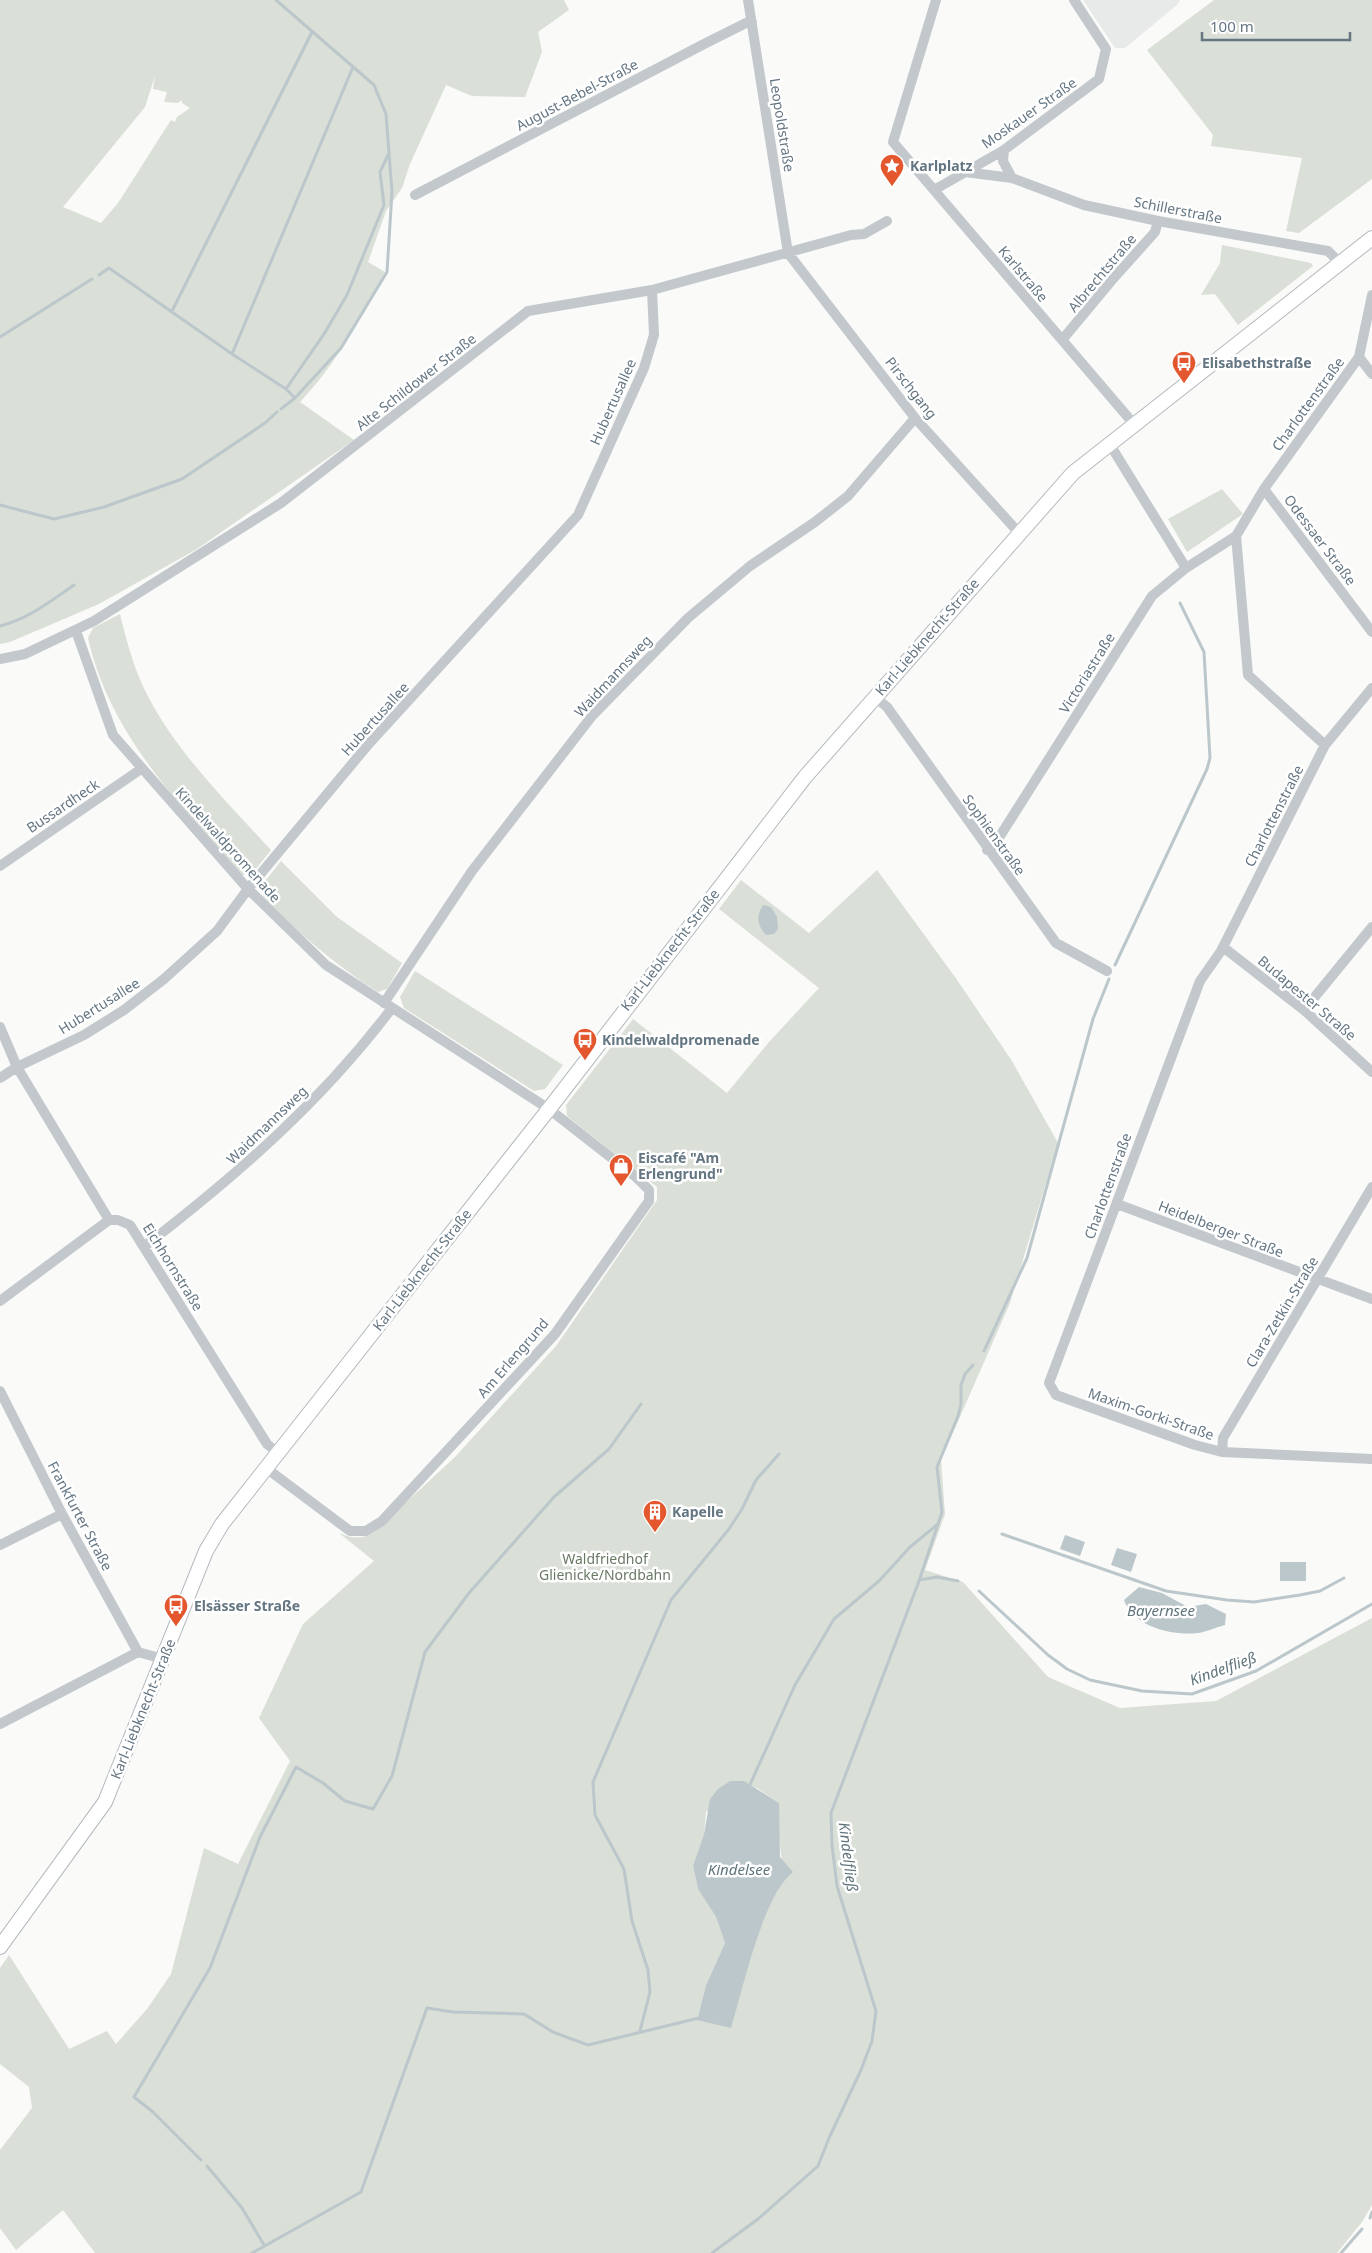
<svg xmlns="http://www.w3.org/2000/svg" width="1372" height="2253" font-family="'Noto Sans',sans-serif">
  <style>
    .built { fill: #e8e9e9 }
    .green { fill: #dadfd7; fill-rule: evenodd }
    .water { fill: #bbc7cb }
    .lines { fill: none; stroke-linecap: round; stroke-linejoin: round }
    .stream { stroke: #bbc7cb; stroke-width: 3 }
    .secondary-casing { stroke: #b3babf; stroke-width: 16 }
    .street { stroke: #c3c8cc; stroke-width: 10 }
    .secondary { stroke: #fff; stroke-width: 14 }
    .labels { text-anchor: middle; stroke-width: 5; stroke-linejoin: round; paint-order: stroke }
    .street-label { font-size: 14px; fill: #657683; stroke: #fff }
    .poi-label { font-size: 14px; font-weight: bold; fill: #657683; stroke: #fff; text-anchor: start }
    .park-label { font-size: 14px; fill: #687a64; stroke: #fff }
    .water-label { font-size: 15px; font-style: italic; fill: #60757c; stroke: #fff }
  </style>
  <rect width="100%" height="100%" fill="#fafaf8"/>
  <path class="built" d="M1083 0H1180L1178 4 1125 48H1115Z"/>
  <path class="green" d="M0 0H564L569 10 538 32 542 52 525 97 472 96 446 85 410 164 402 188 386 211 368 262 385 272C361 319 336 364 300 402L354 440 197 549 99 604 10 642 0 644ZM155 76 153 89 167 92 164 102 178 103 182 100V103L190 108 177 117 175 122 171 120 118 203 101 223 63 207 145 107Z
    M1214 0H1372V179L1299 233 1286 231 1302 158 1211 146 1213 135 1147 50Z
    M1222 245 1311 263 1313 266 1238 325 1215 294 1201 295 1220 263Z
    M1222 489 1243 514 1187 552 1168 519Z
    M120 614C126 638 132 662 142 684 170 746 225 800 271 850L252 874 242 875C179 804 109 733 88 638L93 628Z
    M281 861 337 917 402 963 387 989 378 992C335 965 298 933 263 896L262 885Z
    M877 870 955 977 1012 1061 1058 1143 1010 1303 941 1460 945 1514 925 1570 963 1582 1048 1677 1120 1708 1216 1701 1372 1618V2205L1362 2222 1337 2253H95L63 2210 16 2250 0 2228V2150L32 2108 29 2087 0 2064V1968L9 1955 69 2049 107 2031 116 2044 147 2009 171 1974 204 1848 238 1864 290 1761 259 1718 303 1624 374 1561 339 1533C350 1538 361 1540 373 1533L455 1457 556 1346 657 1200V1187L567 1116 566 1105 633 1019 727 1093 769 1042 819 988 719 909 741 880 809 933ZM748 1785 757 1788 779 1803 778 1829 784 1879 765 1914 763 1923 697 2019 706 1985 725 1943 716 1917 698 1889 693 1866 704 1834 706 1812Z
    M415 971 563 1065 545 1089 534 1091 404 1008 400 997Z"/>
  <path class="water" d="M763 905 771 907 777 917 778 929 774 934 766 935C757 925 756 917 763 905Z
    M1065 1535 1085 1542 1080 1556 1060 1549Z
    M1117 1548 1137 1554 1131 1572 1111 1565Z
    M1280 1562H1306V1581H1280Z
    M1139 1587 1162 1593 1188 1607 1206 1604 1226 1614 1225 1625C1216 1627 1207 1632 1198 1633 1173 1636 1133 1627 1124 1600Z
    M730 1781H744L779 1803 780 1857 793 1872C763 1895 743 1989 731 2028L697 2020 706 1985 725 1943 716 1917 698 1889 693 1866 704 1834 710 1799 718 1789Z"/>
  <g class="lines">
    <path class="stream" d="M276 0 374 85 386 114 392 192 387 272 341 348 295 398 281 409
      M99 275 109 268 232 354 286 389 295 398
      M172 311 312 32
      M0 337 92 279
      M232 354 353 67
      M286 389 324 334 347 295 384 205 380 172 388 155
      M0 505 54 519 104 507 182 479 265 423 277 412
      M0 626C28 619 51 601 74 585
      M1115 965 1207 769 1210 758 1204 652 1180 603
      M984 1351 1027 1258 1093 1019 1109 979
      M1002 1534 1166 1591 1227 1600 1254 1602 1300 1595 1320 1591 1344 1578
      M919 1580 937 1577 958 1581
      M979 1591 1048 1655 1067 1669 1090 1680 1142 1691 1192 1694 1256 1671 1372 1604
      M748 1789 795 1685 834 1619 879 1581 910 1547 938 1524
      M640 2031 650 1992 648 1970 632 1921 624 1869 595 1815 593 1782 671 1600 729 1529 742 1509 756 1480 779 1454
      M201 2160 153 2112 134 2097 210 1968 260 1837 296 1767 323 1783 345 1801 373 1809 392 1776 425 1652 469 1593 554 1497 609 1449 641 1404
      M207 2166 242 2208 264 2245
      M1370 2218 1372 2212
      M252 2253 361 2192 427 2008 453 2012 524 2014 553 2032 588 2045 699 2018
      M712 2253 758 2219 818 2166 829 2138 861 2070 872 2041 876 2011 837 1886 832 1845 831 1813 919 1581 942 1512 937 1467 958 1416 961 1404V1385L965 1374 973 1365
      M1341 2253 1362 2229"/>
    <defs>
      <path id="secondary" d="M0 1947 105 1802 206 1551 222 1524 549 1109 805 777 1073 473 1372 238"/>
    </defs>
    <use href="#secondary" class="secondary-casing"/>
    <path class="street" d="M748 0 788 253 915 418 1019 533
      M936 0 893 142 1133 423
      M1004 150 1003 161 1012 178
      M965 172 1012 178 1084 205 1158 221 1328 251 1339 262
      M934 190 1004 150 1099 79 1106 49 1074 0
      M415 195 706 43 746 23 752 22
      M1372 295 1359 357 1264 489 1236 536 1248 675 1325 745 1221 951 1200 981 1049 1383 1056 1395 1195 1445 1222 1452 1372 1459
      M1062 340 1112 280 1155 232 1158 221
      M1359 357 1372 374
      M1109 443 1186 568
      M1264 489 1372 632
      M76 631 113 735 248 889 326 965 549 1109 636 1177 649 1190V1201L555 1334 382 1521 366 1531H350L266 1468
      M0 659 25 654 94 621 281 503 528 311 652 290 851 235 864 234 887 221
      M875 697 887 707 1056 943 1107 971
      M1325 745 1372 688
      M987 850 995 844 1152 596 1186 568 1236 536
      M0 866 141 769
      M1223 947 1304 1010 1372 1072
      M384 1003 472 871 592 716 688 618 750 566 815 522 848 496 915 418
      M1304 1010 1372 927
      M0 1027 17 1067 109 1220H118L130 1225 267 1444 278 1453
      M0 1078 17 1067 84 1035 124 1010 164 979 217 931 248 889 367 746 578 515 644 368 654 335 652 290
      M1117 1204 1372 1299
      M145 1246C237 1175 321 1102 392 1008
      M0 1301 109 1220
      M0 1391 62 1514 138 1652
      M1222 1452 1223 1438 1372 1187
      M0 1545 62 1514
      M0 1724 138 1652 163 1659"/>
    <use href="#secondary" class="secondary"/>
  </g>
  <defs>
    <symbol id="sight-pin" viewBox="-11 -11 22 30"><path d="M0 17L-7.5 6A9.5 9.5 0 1 1 7.5 6Z" fill="#e4572e" stroke="#fff"/><path d="M0-6L1.8-2.2L6-1.7L2.9 1.2L3.7 5.4L0 3.3L-3.7 5.4L-2.9 1.2L-6-1.7L-1.8-2.2Z" fill="#fff"/></symbol>
    <symbol id="bus-pin" viewBox="-11 -11 22 30"><path d="M0 17L-7.5 6A9.5 9.5 0 1 1 7.5 6Z" fill="#e4572e" stroke="#fff"/><path d="M-5-6H5V4H4V6H2V4H-2V6H-4V4H-5ZM-3.5-4V0h7V-4ZM-3.5 1.2v1.5H-2V1.2ZM2 1.2v1.5H3.5V1.2Z" fill="#fff"/></symbol>
    <symbol id="shop-pin" viewBox="-11 -11 22 30"><path d="M0 17L-7.5 6A9.5 9.5 0 1 1 7.5 6Z" fill="#e4572e" stroke="#fff"/><path d="M-5-2.5h2.3a2.7 3.5 0 0 1 5.4 0H5L5.5 6h-11ZM-1.5-2.5h3a1.5 2.3 0 0 0-3 0Z" fill="#fff"/></symbol>
    <symbol id="building-pin" viewBox="-11 -11 22 30"><path d="M0 17L-7.5 6A9.5 9.5 0 1 1 7.5 6Z" fill="#e4572e" stroke="#fff"/><path d="M-4-6H4V6H1V3H-1V6H-4ZM-2.5-4.3h1.7v1.8h-1.7ZM.8-4.3h1.7v1.8H.8ZM-2.5-1h1.7V.8h-1.7ZM.8-1h1.7V.8H.8Z" fill="#fff"/></symbol>
  </defs>
  <g fill-rule="evenodd">
    <use href="#sight-pin" x="878" y="152" width="28" height="38"/>
    <use href="#bus-pin" x="1170" y="349" width="28" height="38"/>
    <use href="#bus-pin" x="571" y="1026" width="28" height="38"/>
    <use href="#shop-pin" x="607" y="1152" width="28" height="38"/>
    <use href="#building-pin" x="641" y="1498" width="28" height="38"/>
    <use href="#bus-pin" x="162" y="1592" width="28" height="38"/>
  </g>
  <g class="labels">
    <g class="street-label">
      <text transform="translate(577 95) rotate(-28)" y="5">August-Bebel-Straße</text>
      <text transform="translate(1029 113) rotate(-35)" y="5">Moskauer Straße</text>
      <text transform="translate(782 125) rotate(81)" y="5">Leopoldstraße</text>
      <text transform="translate(1178 210) rotate(11)" y="5">Schillerstraße</text>
      <text transform="translate(1102 273) rotate(-50)" y="5">Albrechtstraße</text>
      <text transform="translate(1023 274) rotate(50)" y="5">Karlstraße</text>
      <text transform="translate(416 382) rotate(-38)" y="5">Alte Schildower Straße</text>
      <text transform="translate(911 388) rotate(52)" y="5">Pirschgang</text>
      <text transform="translate(613 402) rotate(-66)" y="5">Hubertusallee</text>
      <text transform="translate(1308 404) rotate(-54)" y="5">Charlottenstraße</text>
      <text transform="translate(1320 540) rotate(53)" y="5">Odessaer Straße</text>
      <text transform="translate(927 637) rotate(-49)" y="5">Karl-Liebknecht-Straße</text>
      <text transform="translate(1087 673) rotate(-58)" y="5">Victoriastraße</text>
      <text transform="translate(613 676) rotate(-47)" y="5">Waidmannsweg</text>
      <text transform="translate(375 719) rotate(-48)" y="5">Hubertusallee</text>
      <text transform="translate(63 806) rotate(-34)" y="5">Bussardheck</text>
      <text transform="translate(1274 816) rotate(-63)" y="5">Charlottenstraße</text>
      <text transform="translate(994 835) rotate(54)" y="5">Sophienstraße</text>
      <text transform="translate(228 845) rotate(48)" y="5">Kindelwaldpromenade</text>
      <text transform="translate(670 950) rotate(-52)" y="5">Karl-Liebknecht-Straße</text>
      <text transform="translate(1307 998) rotate(40)" y="5">Budapester Straße</text>
      <text transform="translate(99 1006) rotate(-32)" y="5">Hubertusallee</text>
      <text transform="translate(267 1125) rotate(-44)" y="5">Waidmannsweg</text>
      <text transform="translate(1108 1186) rotate(-70)" y="5">Charlottenstraße</text>
      <text transform="translate(1221 1229) rotate(21)" y="5">Heidelberger Straße</text>
      <text transform="translate(173 1267) rotate(58)" y="5">Eichhornstraße</text>
      <text transform="translate(422 1270) rotate(-52)" y="5">Karl-Liebknecht-Straße</text>
      <text transform="translate(1282 1312) rotate(-59)" y="5">Clara-Zetkin-Straße</text>
      <text transform="translate(513 1358) rotate(-49)" y="5">Am Erlengrund</text>
      <text transform="translate(1151 1414) rotate(19)" y="5">Maxim-Gorki-Straße</text>
      <text transform="translate(80 1516) rotate(62)" y="5">Frankfurter Straße</text>
      <text transform="translate(143 1709) rotate(-68)" y="5">Karl-Liebknecht-Straße</text>
    </g>
    <g class="poi-label">
      <text x="910" y="171">Karlplatz</text>
      <text x="1202" y="368">Elisabethstraße</text>
      <text x="602" y="1045">Kindelwaldpromenade</text>
      <text x="638" y="1163">Eiscafé "Am<tspan x="638" dy="16">Erlengrund"</tspan></text>
      <text x="672" y="1517">Kapelle</text>
      <text x="194" y="1611">Elsässer Straße</text>
    </g>
    <g class="park-label">
      <text x="605" y="1564">Waldfriedhof<tspan x="605" dy="16">Glienicke/Nordbahn</tspan></text>
    </g>
    <g class="water-label">
      <text x="1161" y="1616">Bayernsee</text>
      <text transform="translate(1223 1669) rotate(-20)" y="5">Kindelfließ</text>
      <text transform="translate(848 1857) rotate(83)" y="5">Kindelfließ</text>
      <text x="739" y="1875">Kindelsee</text>
    </g>
  </g>
  <path d="M1202 32v8h148v-8" fill="none" stroke="#657683" stroke-width="2.5"/>
  <text x="1210" y="32" font-size="15" fill="#657683" stroke="#ffffff" stroke-width="4" paint-order="stroke">100 m</text>
</svg>
